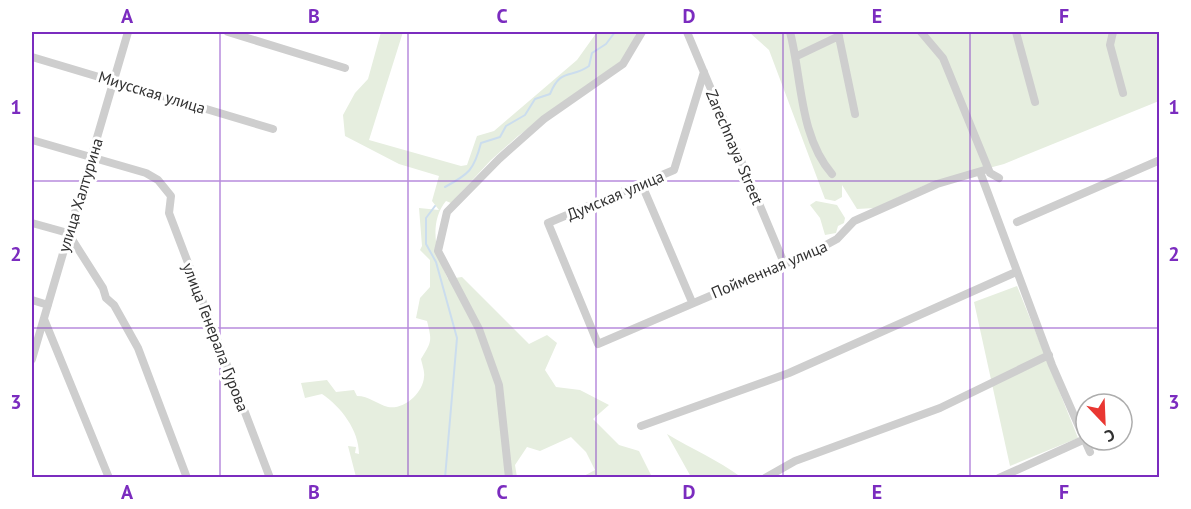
<svg xmlns="http://www.w3.org/2000/svg" width="1191" height="509" font-family="'PT Sans',sans-serif">
  <style>
    .green { fill: #e6eedf }
    .lines { fill: none; stroke-linecap: round; stroke-linejoin: round }
    .stream { stroke: #cbddee; stroke-width: 2 }
    .street { stroke: #cecece; stroke-width: 8 }
    .grid { fill: none; stroke: #7b2cbf; stroke-width: 1.5; stroke-opacity: 0.55 }
    .labels { text-anchor: middle; stroke-width: 6; stroke-linejoin: round; paint-order: stroke }
    .street-label { font-size: 16px; fill: #313131; stroke: #fff }
    .neatline { fill: none; stroke: #7b2cbf; stroke-width: 2 }
    .grid-label { font-size: 20px; text-anchor: middle; font-weight: bold; fill: #7b2cbf }
  </style>
  <rect width="100%" height="100%" fill="#fff"/>
  <path class="green" d="M381 32H403L369 140 461 166 467 165 477 136 494 131 577 60 597 32H637L630 48 621 61 518 136 491 160 451 203 446 201C428 223 436 255 448 279L462 277 529 344 547 335 557 343 545 370 556 387 580 390 609 405 593 419 619 445 639 451 652 477H582L595 470 586 452 571 437 540 451 527 447 515 465 517 477H356L348 446 356 447 355 453 359 454C359 430 341 407 322 394L305 398 301 383 327 380 336 392 354 390 357 396C369 396 377 404 388 407 404 410 423 393 424 377 425 372 422 364 421 359 432 341 432 341 427 321L416 318 420 298 430 287V260L420 250 422 246 419 208 439 210 432 201 439 176 399 164 345 136 343 115 355 93 368 79Z
    M749 32H1159V101L1004 164 925 185 875 208 857 209 842 185V197L835 201 825 199 769 50Z
    M816 201 837 205 845 218 844 223 838 226 836 233 825 235 820 218 810 205Z
    M1017 286 1078 438 1010 466 974 302Z
    M667 434C692 449 718 460 741 477H691Z"/>
  <g class="lines">
    <path class="stream" d="M445 187C469 174 474 170 481 143L500 137 506 126 525 115 535 99 550 94C561 67 571 79 589 66L592 53 606 44 615 32
      M435 206 426 218V244L436 262 457 338 445 478"/>
    <path class="street" d="M228 32 345 68
      M687 32 784 263
      M790 32C802 78 799 136 832 174
      M838 32 855 114
      M921 32 943 58 990 173 999 178
      M1016 32 1035 102
      M1113 32 1110 45 1123 93
      M797 56 839 36
      M32 57 273 129
      M704 72 674 170 548 223 598 344 815 251 837 239 854 221 937 184 988 169
      M32 140 146 173 158 180 171 196 169 213 270 478
      M980 172 1052 365 1090 452
      M642 185 692 302
      M1017 222 1160 160
      M32 223 68 233
      M68 233 103 288 106 298 114 305 138 348 187 478
      M32 300 48 305
      M44 319 109 478
      M32 359 128 32
      M641 426 789 373 1016 272
      M509 478 499 385 479 329 438 251 447 212 499 159 544 119 623 64 642 32
      M765 478 795 461 940 408 1049 355
      M999 478 1085 439"/>
  </g>
  <path class="grid" d="M220 32V478M408 32V478M596 32V478M783 32V478M970 32V478M32 181H1160M32 328H1160"/>
  <g class="labels">
    <g class="street-label">
      <text transform="translate(152 92) rotate(17)" y="6">Миусская улица</text>
      <text transform="translate(735 147) rotate(67)" y="6">Zarechnaya Street</text>
      <text transform="translate(80 195) rotate(-73)" y="6">улица Халтурина</text>
      <text transform="translate(615 195) rotate(-23)" y="6">Думская улица</text>
      <text transform="translate(769 269) rotate(-23)" y="6">Пойменная улица</text>
      <text transform="translate(216 337) rotate(69)" y="6">улица Генерала Гурова</text>
    </g>
  </g>
  <rect width="1191" height="509" fill="none" stroke="#ffffff" stroke-width="66"/>
  <g transform="translate(1104 422) rotate(157)"><circle r="28" fill="#ffffff" stroke="#adadad" stroke-width="1.5"/>
  <path d="M0-4.5L10 22L0 15L-10 22Z" fill="#e93732"/>
  <text y="-9" font-size="16" font-weight="bold" text-anchor="middle" fill="#313131">С</text>
  </g>
  <rect x="33" y="33" width="1125" height="443" class="neatline"/>
  <g class="grid-label">
    <text x="127" y="23">A</text>
    <text x="314" y="23">B</text>
    <text x="502" y="23">C</text>
    <text x="689" y="23">D</text>
    <text x="877" y="23">E</text>
    <text x="1064" y="23">F</text>
    <text x="16" y="114">1</text>
    <text x="1174" y="114">1</text>
    <text x="16" y="261">2</text>
    <text x="1174" y="261">2</text>
    <text x="16" y="409">3</text>
    <text x="1174" y="409">3</text>
    <text x="127" y="499">A</text>
    <text x="314" y="499">B</text>
    <text x="502" y="499">C</text>
    <text x="689" y="499">D</text>
    <text x="877" y="499">E</text>
    <text x="1064" y="499">F</text>
  </g>
</svg>
